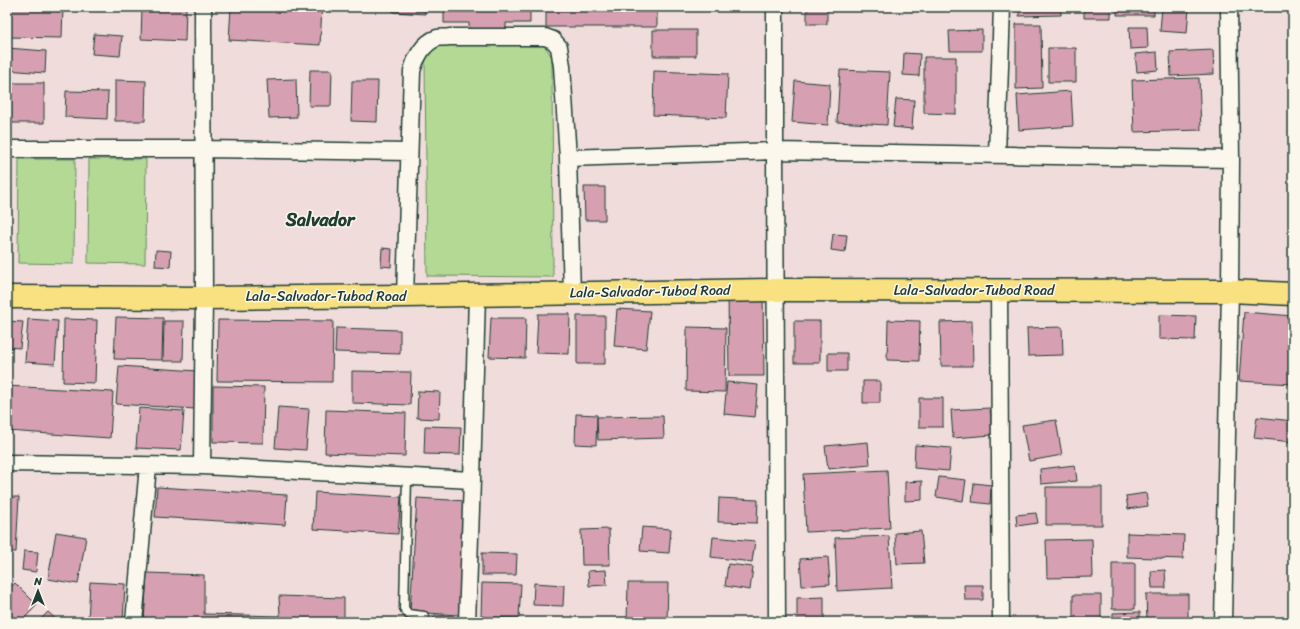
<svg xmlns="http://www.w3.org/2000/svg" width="1300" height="629" font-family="Sriracha,sans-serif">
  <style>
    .green { fill: #b3d995; stroke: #698b64 }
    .building { fill: #d7a0b2; stroke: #1f3d34 }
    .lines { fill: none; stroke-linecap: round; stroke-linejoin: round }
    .service-casing { stroke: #1f3d34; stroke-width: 11 }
    .minor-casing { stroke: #1f3d34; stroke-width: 19 }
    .primary-casing { stroke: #1f3d34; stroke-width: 25 }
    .service { stroke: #fbf7ec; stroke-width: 8 }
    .minor { stroke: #fbf7ec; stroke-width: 16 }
    .primary { stroke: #f9e181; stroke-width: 22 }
    .labels { text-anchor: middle; stroke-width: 3; stroke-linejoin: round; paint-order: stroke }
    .street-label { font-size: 14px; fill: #1f3d34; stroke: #fbf7ec }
    .district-label { font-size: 18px; font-weight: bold; fill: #1f3d34; stroke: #fbf7ec }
  </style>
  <rect width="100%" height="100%" fill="#f0dddb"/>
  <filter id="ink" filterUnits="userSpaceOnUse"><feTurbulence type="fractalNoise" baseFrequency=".025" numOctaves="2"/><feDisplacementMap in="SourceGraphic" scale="8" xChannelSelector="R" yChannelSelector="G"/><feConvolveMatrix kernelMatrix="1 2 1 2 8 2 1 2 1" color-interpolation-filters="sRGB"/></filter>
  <g filter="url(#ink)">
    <path class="green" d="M542 42 552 57 553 277 427 276 425 61 435 43Z
      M19 159H75L74 264 18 263Z
      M89 159H146L145 264 88 263Z"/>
    <path class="building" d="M8 7H63L62 38 8 37Z
      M142 7H186L185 41 141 39Z
      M231 7H322L320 45 229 40Z
      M393 7H425V14L393 12Z
      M444 7H530V23H506V33H469V23H444Z
      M546 7H657V27H546Z
      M807 7H827V24H807Z
      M1019 7H1061V15L1019 16Z
      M1084 7H1111V18H1084Z
      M1117 7H1154V15H1117Z
      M1162 7 1189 8 1187 33 1160 31Z
      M1016 24H1041L1042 88 1016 89Z
      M1129 27H1147L1148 48 1130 49Z
      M653 30H696V56H653Z
      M982 30V51H950L949 31Z
      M94 34 122 36 120 56 92 54Z
      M7 48 46 51 45 73 7 70Z
      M1048 48H1076V82H1048Z
      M1213 50 1214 74 1171 76 1170 52Z
      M1157 52 1158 70 1137 72 1135 54Z
      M904 53 920 54 919 76 903 75Z
      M924 57H956V114L924 113Z
      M310 70H332L331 106H309Z
      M840 70 890 72 887 125 837 122Z
      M654 71 728 74 726 118 653 115Z
      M1199 78 1201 130 1134 132 1132 80Z
      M296 79 297 117 269 118 267 80Z
      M115 80 146 81 145 121H115Z
      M352 81H378L377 122 351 121Z
      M795 81 830 84 828 125 792 122Z
      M7 83H44V123H7Z
      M66 91 108 92 107 119 65 117Z
      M1071 91 1073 126 1019 130 1017 95Z
      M896 99 914 100 912 129 893 127Z
      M584 187H605V220H585Z
      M833 234 847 235 845 252 831 250Z
      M382 248 392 249 391 267 381 266Z
      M156 250 171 251 170 267 155 266Z
      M763 294 764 376H729L728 295Z
      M617 309 650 311 646 349 614 346Z
      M1244 312 1293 316V384L1239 381Z
      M538 314H570L569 354 536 353Z
      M1159 315 1196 316 1195 340 1159 339Z
      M577 316H605V364H577Z
      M116 317 163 318 162 360 114 359Z
      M491 318H526L525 358 489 357Z
      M28 319 58 321 55 364 25 362Z
      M64 319 97 320 95 383 63 382Z
      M218 320 333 321 332 382 217 381Z
      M888 320 920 321 919 361 887 360Z
      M7 321 23 322 20 348 7 347Z
      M164 321H184L183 361H163Z
      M794 321H820V363H794Z
      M972 321 973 366H941L940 322Z
      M687 327 726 328 725 392 686 391Z
      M1062 327 1063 355 1028 356 1027 328Z
      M336 328 400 330V354L335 352Z
      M828 353H847V371H828Z
      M119 366 198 371 195 409 116 404Z
      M352 371 411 372 410 405 352 403Z
      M863 381H880V403H863Z
      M727 382 758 385 755 417 724 414Z
      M7 386 113 392 110 438 7 431Z
      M213 386 264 387 263 443 213 442Z
      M418 391 440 392 439 419 417 418Z
      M919 398H943V427H919Z
      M278 407 309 409 306 450 275 448Z
      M139 408 184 411 181 450 136 448Z
      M990 408 992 435 953 438 951 410Z
      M326 410 406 413 405 456 325 453Z
      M576 414 597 415 596 445 575 444Z
      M663 416 664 438 598 440 597 417Z
      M1257 417 1293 421V442L1254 438Z
      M1056 420 1062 455 1029 461 1022 425Z
      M425 426 461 427 460 455 424 454Z
      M868 442 870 465 828 469 825 446Z
      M915 445 951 448 949 471 914 468Z
      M1075 465 1077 481 1041 484 1040 469Z
      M887 470 890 528 806 532 803 474Z
      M939 477 966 480 963 501 936 497Z
      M922 481V500L905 501V482Z
      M974 483 991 485 990 504 972 502Z
      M157 487 287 495 285 525 155 517Z
      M1046 487H1102V525H1046Z
      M315 492 401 497 398 534 313 529Z
      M1146 493 1148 506 1128 509 1126 496Z
      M7 497H19L16 552H7Z
      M417 498 466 501 459 615 410 612Z
      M719 498 758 500 757 523 718 522Z
      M1036 513 1038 523 1017 526 1016 515Z
      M642 527 671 529 669 553 640 551Z
      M609 529 610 565H582L581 530Z
      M921 531 924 563 897 564 895 533Z
      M56 532 86 537 78 584 48 579Z
      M1127 533 1184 535 1183 559 1127 557Z
      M889 536 892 588 837 591 835 538Z
      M713 537 755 541 752 562 711 557Z
      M1092 539 1093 577 1047 578 1046 540Z
      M24 551 38 552 36 572 22 570Z
      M482 553 517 554 516 575H482Z
      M828 557 830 584 802 586 800 559Z
      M1112 563H1135V609H1112Z
      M728 564 753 567 750 590 725 586Z
      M606 570 607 585 589 586 588 571Z
      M1165 570 1166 588H1152L1151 571Z
      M147 573 204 575V614L280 616 279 596 344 598V622H144Z
      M90 582 125 584 123 622H88Z
      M15 583 37 605 21 622H17L7 612V591Z
      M482 583 521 584 519 618 481 617Z
      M534 583 564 585 563 606 533 605Z
      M628 583H668L667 622H627Z
      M964 585H983V600H965Z
      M1146 594H1188V622H1147Z
      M1073 595H1101V622H1073Z
      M824 597V622H797V598Z
      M48 612 59 622H38Z
      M1140 612V622H1113V613Z
      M434 615 454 616V622H433Z
      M346 618 419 620V622H346Z"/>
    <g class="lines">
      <defs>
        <path id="service" d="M407 477 404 608 408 614 424 616 425 622"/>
        <path id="minor" d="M775 7V151L777 622
          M7 149H203L409 152
          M997 155 1002 7
          M568 158 775 151 1231 159
          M999 290 1001 622
          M405 296 412 71C415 59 423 43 437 38 440 37 446 38 449 37H545L553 40 559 47 562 66 568 158 572 293
          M7 463 202 466 472 480
          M202 466 204 298 203 7
          M134 622 148 466
          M467 622 472 480 477 295
          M1223 622 1230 291 1231 159 1229 7"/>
        <path id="primary" d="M7 297 204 298 405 296 776 290 1230 291 1293 294"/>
      </defs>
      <use href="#service" class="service-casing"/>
      <use href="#minor" class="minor-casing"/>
      <use href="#primary" class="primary-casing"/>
      <use href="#service" class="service"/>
      <use href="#minor" class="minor"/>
      <use href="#primary" class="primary"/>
    </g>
  </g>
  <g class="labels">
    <g class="street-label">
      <text x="974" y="295">Lala-Salvador-Tubod Road</text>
      <text transform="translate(650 291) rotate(-1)" y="5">Lala-Salvador-Tubod Road</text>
      <text x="326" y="301">Lala-Salvador-Tubod Road</text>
    </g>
    <g class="district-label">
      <text x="320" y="226">Salvador</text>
    </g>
  </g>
  <rect width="1300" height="629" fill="none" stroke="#fbf7ec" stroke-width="24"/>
  <rect x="12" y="12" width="1276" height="605" fill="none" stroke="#1f3d34" stroke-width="1.5" filter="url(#ink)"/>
  <g transform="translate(38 591)" stroke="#fbf7ec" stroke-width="3" paint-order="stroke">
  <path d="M0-3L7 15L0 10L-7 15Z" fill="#1f3d34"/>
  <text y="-6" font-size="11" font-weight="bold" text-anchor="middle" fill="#1f3d34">N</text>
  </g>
</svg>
